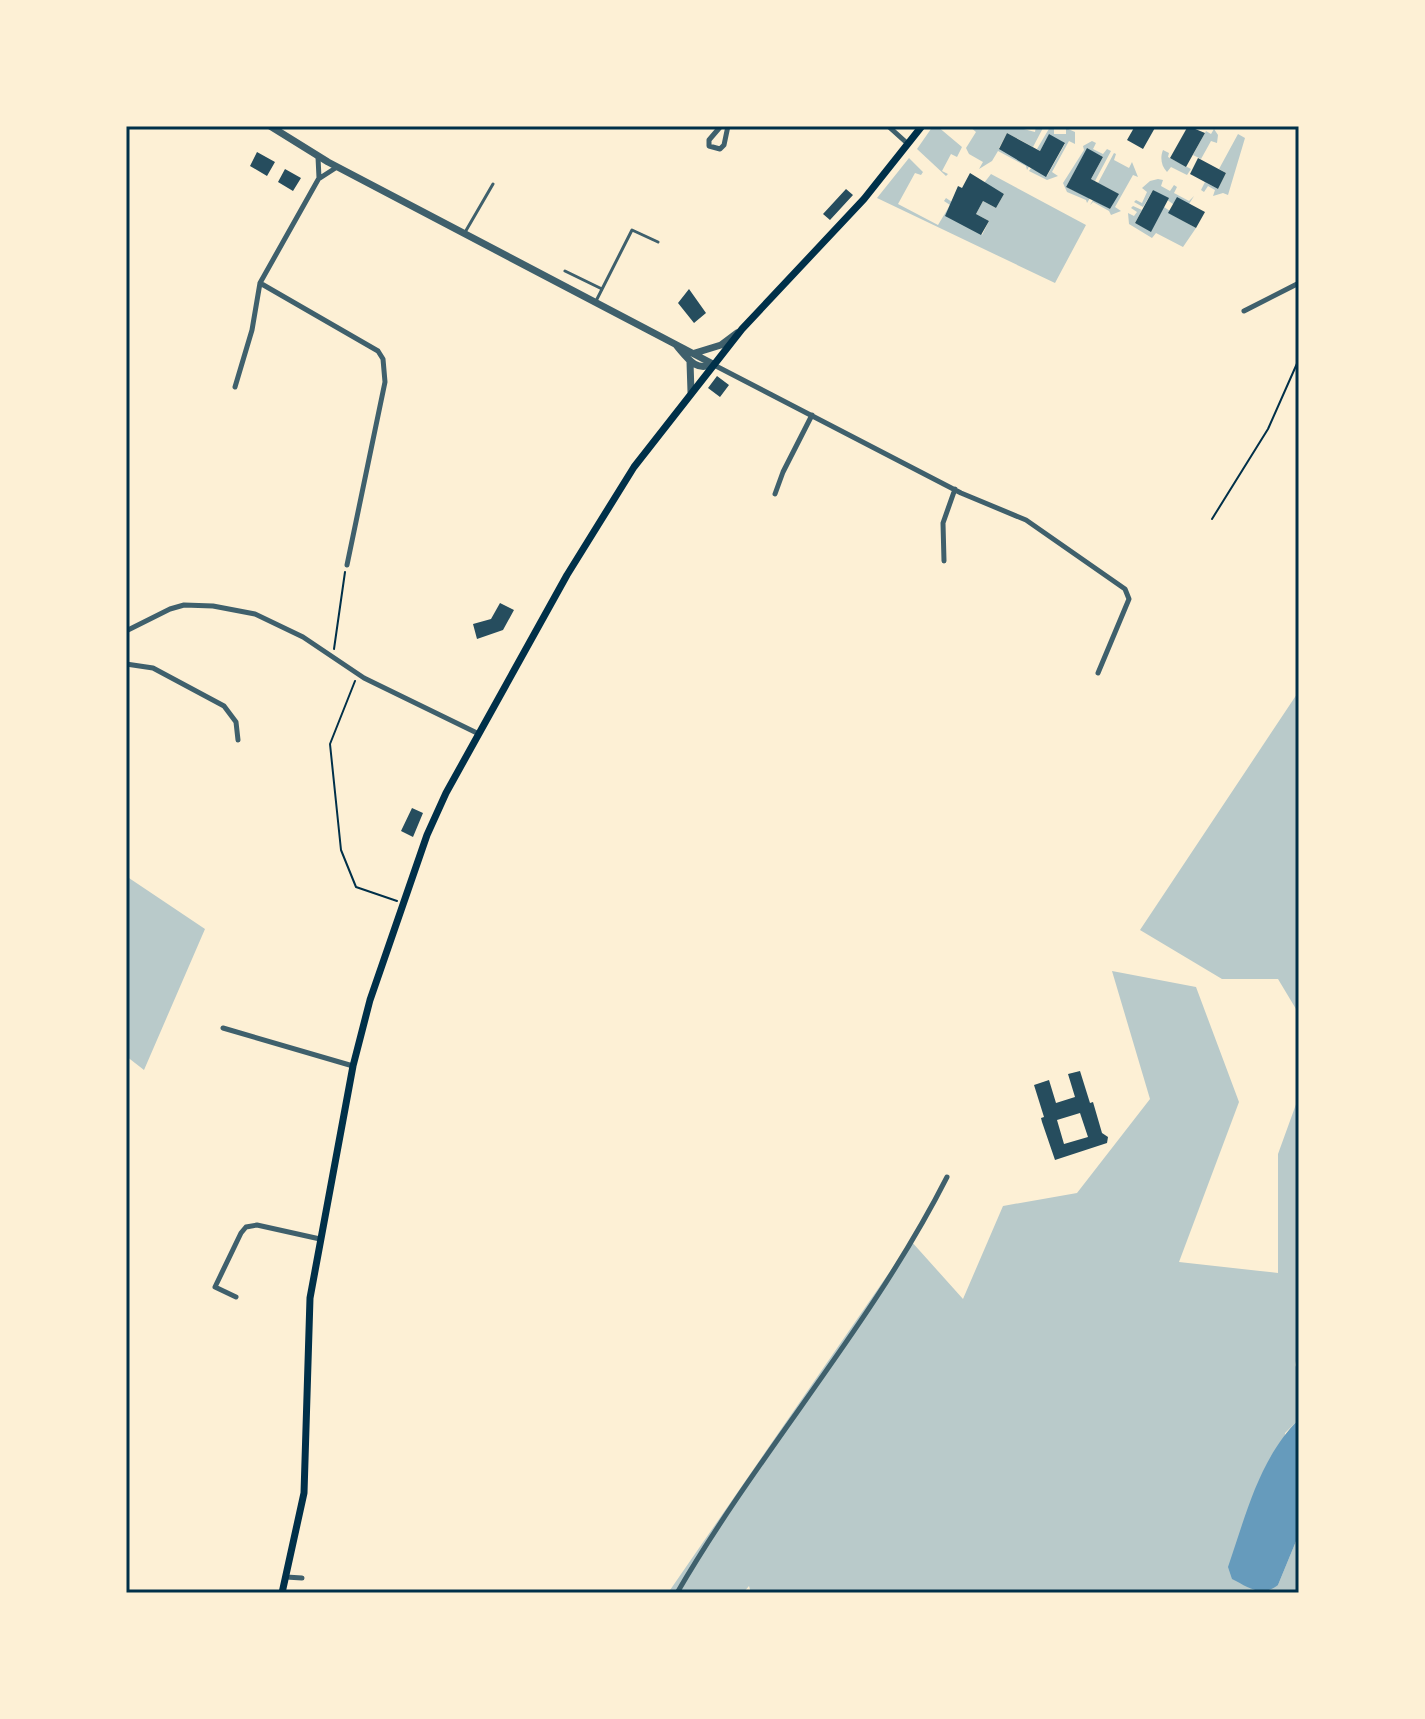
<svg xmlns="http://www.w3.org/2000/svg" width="1425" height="1719" font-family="Roboto,sans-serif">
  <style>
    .green { fill: #b9caca }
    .water { fill: #669bbc }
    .building { fill: #264d5e; fill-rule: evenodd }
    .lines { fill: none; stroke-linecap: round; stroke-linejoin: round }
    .path { stroke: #003049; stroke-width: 2 }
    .service { stroke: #3f606c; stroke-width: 3 }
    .minor { stroke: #3f606c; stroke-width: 5 }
    .tertiary { stroke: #3f606c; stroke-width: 7 }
    .secondary { stroke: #003049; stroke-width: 7 }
    .neatline { fill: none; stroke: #003049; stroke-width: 3 }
  </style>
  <rect width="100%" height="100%" fill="#fdf0d5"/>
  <path class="green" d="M933 126H937L962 147 957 157 951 154 942 171 948 174 946 176 917 149Z
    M969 126H1012L1035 132 1036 126H1044L1033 147 1007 133 999 148 1030 165 1027 170 1026 166 998 151 992 161 979 169 983 162 969 154 966 148 976 132Z
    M1050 127H1054V134H1066V128L1075 132V144L1069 141 1052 172 1058 176 1047 180 1029 171 1031 168 1047 176 1065 144 1049 135 1040 151 1037 149Z
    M1214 129 1218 135 1217 143 1211 141 1201 159 1193 155 1206 131 1211 134Z
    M1238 134 1245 138 1228 195 1223 193 1213 196 1215 190 1208 186 1204 192 1201 190 1205 182 1218 189 1226 173 1219 169Z
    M1092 141 1096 143 1093 149 1103 154 1107 149 1111 151 1095 181 1091 179 1103 157 1087 149 1066 187 1090 198 1087 203 1086 200 1067 192 1063 183 1084 150 1083 146Z
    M1163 150 1169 153 1168 157 1191 169 1187 175 1171 167 1167 172C1161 166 1160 157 1163 150Z
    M1114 153 1116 154 1114 160 1129 168 1132 162 1138 177 1133 175 1115 207 1121 211 1111 215 1109 211 1093 202 1090 205 1093 200 1110 209 1118 194 1098 183Z
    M909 158 923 172 921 175 915 173 898 204 938 225 950 205 944 201 946 198 952 202 982 235 989 221 976 214 983 201 996 208 1004 194 984 183 991 174 1086 225 1055 283 877 198Z
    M1158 179 1163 180 1161 186 1170 191 1174 185 1177 187 1174 193 1189 201 1194 196 1189 204H1173L1153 190 1143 207 1134 202 1136 200 1142 203 1147 192 1142 188 1150 181Z
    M1133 206 1142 210 1135 223 1151 231 1164 207 1170 211 1169 213 1196 228 1183 247 1156 233 1152 238 1129 224 1128 213 1134 216 1137 212 1131 208Z
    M1297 694H1299V1014L1278 979H1222L1140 930Z
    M126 876 205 929 144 1070 126 1056Z
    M1112 971 1196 987 1239 1102 1179 1262 1278 1273V1154L1299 1096V1349L1295 1365 1299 1373V1419L1285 1433 1278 1585 1299 1534V1593H751L749 1586 743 1593H668L911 1241 963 1299 1003 1206 1077 1193 1150 1099Z"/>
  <path class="water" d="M1299 1419V1534L1278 1585C1261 1598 1248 1587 1232 1579L1228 1567C1246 1515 1259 1459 1299 1419Z"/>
  <path class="building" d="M1135 126H1156L1143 149 1127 140Z
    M1188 126 1205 133 1186 167 1170 158Z
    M1007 133 1040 151 1049 134 1065 143 1046 177 999 149Z
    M1087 148 1103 157 1091 179 1119 194 1110 209 1066 187Z
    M257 152 275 162 267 176 250 166Z
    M1198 158 1226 173 1218 189 1190 174Z
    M285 169 301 178 293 191 278 182Z
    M970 173 1004 194 996 208 983 201 976 214 989 221 981 235 945 216 958 186 962 188Z
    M846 189 853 195 830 220 823 214Z
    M1153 190 1169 198 1151 232 1135 223Z
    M1177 197 1205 212 1196 228 1168 213Z
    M689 289 706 313 694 323 678 303Z
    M717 376 729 385 720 397 708 388Z
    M500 603 514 610 503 630 477 639 473 624 491 619Z
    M412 808 423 813 413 837 401 831Z
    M1080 1071 1090 1103 1093 1102 1102 1133 1108 1137 1107 1143 1055 1160 1042 1122 1041 1118 1044 1117 1034 1085 1049 1080 1056 1103 1075 1097 1068 1074ZM1080 1113 1088 1137 1064 1144 1057 1120Z"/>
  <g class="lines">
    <path class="path" d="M1212 519 1268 429 1299 359
      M334 649 345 572
      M355 681 330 744 341 850 356 887 397 901"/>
    <path class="service" d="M464 234 493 184
      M565 271 602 289
      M595 303 632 230 658 242"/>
    <path class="minor" d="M721 126 709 140V146L720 149 724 145 728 126
      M888 126 908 144
      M320 178 337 167
      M260 283 378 351 383 359 385 382 347 565
      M1244 311 1299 283
      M714 365 961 493 1026 520 1125 589 1129 599 1098 673
      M235 387 252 330 260 283 319 178 318 157
      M775 494 783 472 812 415
      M944 561 943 523 955 489
      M126 631 170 609 184 605 213 606 255 614 303 637 364 678 479 734
      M126 664 153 668 224 706 236 722 238 740
      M223 1028 353 1066
      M236 1297 215 1287 241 1233 246 1227 257 1225 320 1239
      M286 1577 302 1578
      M677 1593C760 1450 872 1325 947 1177"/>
    <path class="tertiary" d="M270 126 328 162 713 364
      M677 346C688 359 696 372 713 364
      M695 353 721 345 737 333
      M690 362 691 392"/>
    <path class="secondary" d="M282 1593 304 1493 310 1298 353 1066 370 1000 427 835 446 793 567 575 634 467 742 329 864 199 922 126"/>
  </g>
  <rect width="1425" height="1719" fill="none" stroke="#fdf0d5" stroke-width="256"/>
  <rect x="128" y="128" width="1169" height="1463" class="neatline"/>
</svg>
